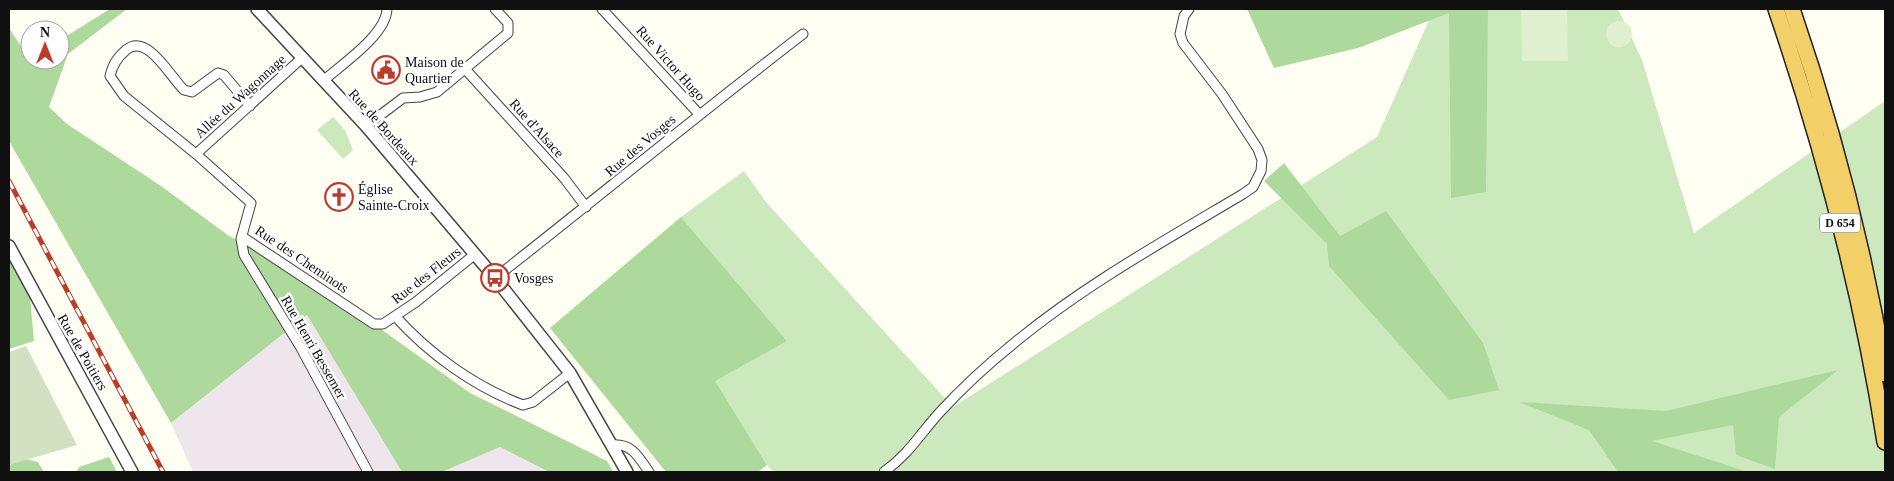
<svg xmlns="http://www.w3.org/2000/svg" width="1894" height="481" font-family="Georgia,serif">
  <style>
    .industrial { fill: #eee5ed }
    .green { fill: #cce9bd }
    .forest { fill: #aed99c }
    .cemetery { fill: #d3e1c3 }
    .pitch { fill: #dff0ce }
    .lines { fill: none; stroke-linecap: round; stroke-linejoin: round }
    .minor-casing { stroke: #434343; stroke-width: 11 }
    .tertiary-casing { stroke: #434343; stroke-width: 14 }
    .trunk-casing { stroke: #212121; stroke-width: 18 }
    .minor { stroke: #fff; stroke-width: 9 }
    .tertiary { stroke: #fff; stroke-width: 11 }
    .trunk { stroke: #f2d067; stroke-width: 15 }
    .rail-casing { stroke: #bc3c2b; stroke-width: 5 }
    .rail { stroke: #fff; stroke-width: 3; stroke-dasharray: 9; stroke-linecap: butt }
    .labels { text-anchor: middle; stroke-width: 5; stroke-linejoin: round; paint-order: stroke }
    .shield { fill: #fff; stroke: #585858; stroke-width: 1 }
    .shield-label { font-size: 12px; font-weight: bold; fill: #101010 }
    .poi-label { font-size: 14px; fill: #101010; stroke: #fff; text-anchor: start }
    .street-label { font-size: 14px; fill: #101010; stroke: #fff }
  </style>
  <rect width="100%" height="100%" fill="#fffef3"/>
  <path class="industrial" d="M307 315 402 472H193L171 423Z
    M500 447 549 472H442Z"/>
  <path class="green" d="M1434 9H1618L1642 60 1694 233 1885 101V472H774L767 465 714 380 787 341 681 217 744 171 765 201 953 407 1377 137Z
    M333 117 345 130 353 150 343 159 317 130Z"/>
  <path class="forest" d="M110 9H127L68 54 49 107 67 124 161 186 229 236 247 245 346 304 470 393 607 461 613 472H549L500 447 442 472H402L307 315 171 423 9 141V28L30 60H60V40Z
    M1247 9H1488L1486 192 1451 198 1449 13 1358 48 1274 68Z
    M1284 163 1340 236 1386 211 1483 343 1499 390 1449 400 1329 266 1327 244 1264 181Z
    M681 217 787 341 715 381 767 465 758 472H666L550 328Z
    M9 249 29 286 34 341 9 349Z
    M1838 370 1779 417 1775 469 1736 455 1733 425 1652 441 1748 472H1618L1589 430 1519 402 1666 411Z
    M109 457 117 472H76L79 467Z
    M26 459 38 462 44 472H9V465Z"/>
  <path class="cemetery" d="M26 346 77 445 9 465V352Z"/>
  <path class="pitch" d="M1521 9H1567L1568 61H1522Z
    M1606 34a13 13 0 1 1 26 0a13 13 0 1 1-26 0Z"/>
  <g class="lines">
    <defs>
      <path id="minor" d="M602 9 699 114
        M466 70 564 178 586 207
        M323 81C342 64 386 35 387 9
        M250 106 224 75 218 73 192 92 184 90C171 78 147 32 126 50 117 58 113 64 110 76L124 96 196 154 251 203 241 239 244 255 301 348 368 472
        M366 126 403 98 420 97 437 92 508 33V23L495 9
        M196 154 302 58
        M242 235 244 238 374 324H383L395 316C429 354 475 387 523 405L533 402 570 373
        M495 278C598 197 699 114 803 34
        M395 316 416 302 474 255
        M611 445C632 443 638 456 649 472
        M884 472C910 453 919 435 940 412 963 387 987 365 1013 344 1083 286 1164 241 1243 194L1253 187 1261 171 1262 160 1258 149 1222 94 1183 43 1180 34 1184 16 1189 9"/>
      <path id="tertiary" d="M257 9 366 126 495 278 570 373 627 472
        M9 246 132 472"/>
      <path id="trunk" d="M1776 9C1824 150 1862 295 1885 442
        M1792 9C1834 131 1864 247 1885 374"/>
    </defs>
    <use href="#minor" class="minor-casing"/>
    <use href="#tertiary" class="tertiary-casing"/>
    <use href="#trunk" class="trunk-casing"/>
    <use href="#minor" class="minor"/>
    <use href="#tertiary" class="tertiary"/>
    <use href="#trunk" class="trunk"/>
    <defs>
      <path id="rail" d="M9 181 163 472"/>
    </defs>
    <use href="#rail" class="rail-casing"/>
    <use href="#rail" class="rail"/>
  </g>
  <defs>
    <symbol id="civic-ring" viewBox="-11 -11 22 22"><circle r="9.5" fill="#fff" stroke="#bc3c2b" stroke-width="1.5"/><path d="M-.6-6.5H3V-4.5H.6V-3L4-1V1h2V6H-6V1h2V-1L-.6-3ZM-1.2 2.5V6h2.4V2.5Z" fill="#bc3c2b"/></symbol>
    <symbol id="church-ring" viewBox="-11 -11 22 22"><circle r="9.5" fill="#fff" stroke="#bc3c2b" stroke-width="1.5"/><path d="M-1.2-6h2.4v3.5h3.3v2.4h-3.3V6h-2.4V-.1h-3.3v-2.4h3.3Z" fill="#bc3c2b"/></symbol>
    <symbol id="bus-ring" viewBox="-11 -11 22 22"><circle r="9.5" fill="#fff" stroke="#bc3c2b" stroke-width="1.5"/><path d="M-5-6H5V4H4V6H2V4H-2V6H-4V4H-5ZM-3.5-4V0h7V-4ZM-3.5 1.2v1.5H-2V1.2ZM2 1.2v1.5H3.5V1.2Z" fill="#bc3c2b"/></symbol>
  </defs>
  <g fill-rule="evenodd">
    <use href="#civic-ring" x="370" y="54" width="32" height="32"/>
    <use href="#church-ring" x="323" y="181" width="32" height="32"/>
    <use href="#bus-ring" x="479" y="262" width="32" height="32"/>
  </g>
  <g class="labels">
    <rect class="shield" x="1820" y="213.5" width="40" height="19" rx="4"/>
    <g class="shield-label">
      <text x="1840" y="227">D 654</text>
    </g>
    <g class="poi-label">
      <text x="405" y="67">Maison de<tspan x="405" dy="16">Quartier</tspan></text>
      <text x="358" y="194">Église<tspan x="358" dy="16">Sainte-Croix</tspan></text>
      <text x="514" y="283">Vosges</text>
    </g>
    <g class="street-label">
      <text transform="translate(671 63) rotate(48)" y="5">Rue Victor Hugo</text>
      <text transform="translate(240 96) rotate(-42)" y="5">Allée du Wagonnage</text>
      <text transform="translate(384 127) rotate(48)" y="5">Rue de Bordeaux</text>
      <text transform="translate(537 128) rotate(48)" y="5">Rue d'Alsace</text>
      <text transform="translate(640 145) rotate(-40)" y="5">Rue des Vosges</text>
      <text transform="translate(302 259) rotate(34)" y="5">Rue des Cheminots</text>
      <text transform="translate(426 275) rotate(-38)" y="5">Rue des Fleurs</text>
      <text transform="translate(314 347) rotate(60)" y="5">Rue Henri Bessemer</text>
      <text transform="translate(83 352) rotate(60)" y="5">Rue de Poitiers</text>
    </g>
  </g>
  <rect width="1894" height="481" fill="none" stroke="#101010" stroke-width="20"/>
  <g transform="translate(45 45)"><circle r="24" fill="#ffffff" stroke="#9f9f9f"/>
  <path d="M0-4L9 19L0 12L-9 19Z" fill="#bc3c2b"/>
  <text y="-8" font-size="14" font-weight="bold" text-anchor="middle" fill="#101010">N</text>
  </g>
</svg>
